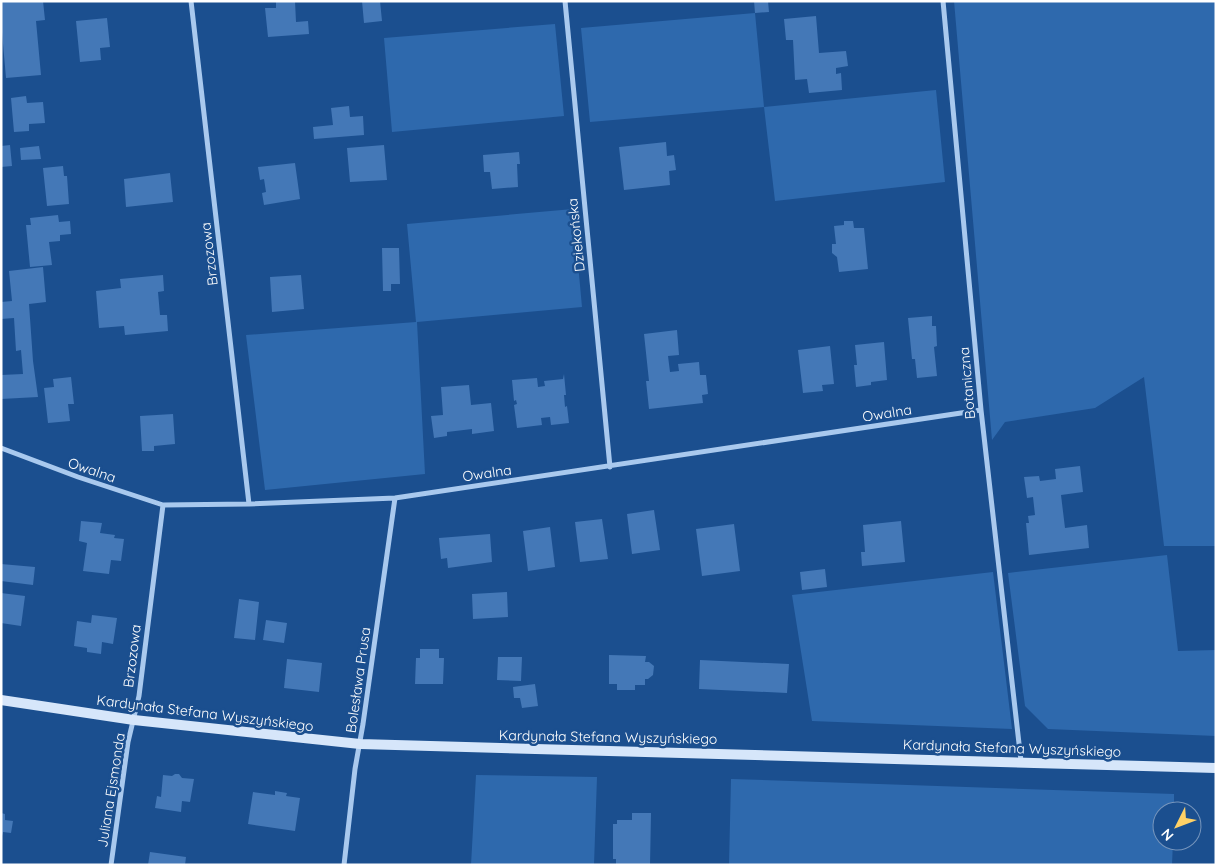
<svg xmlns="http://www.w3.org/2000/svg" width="1217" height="866" font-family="Quicksand,sans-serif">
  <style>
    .green { fill: #2e69ad }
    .building { fill: #4478b7 }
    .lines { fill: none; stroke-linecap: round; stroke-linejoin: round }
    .minor { stroke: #a9c9ee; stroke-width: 5 }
    .secondary { stroke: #d6e6fa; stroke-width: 10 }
    .labels { text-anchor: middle; stroke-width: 5; stroke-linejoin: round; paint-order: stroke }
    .street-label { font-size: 14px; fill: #fff; stroke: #1b4f8f }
  </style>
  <rect width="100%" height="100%" fill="#1b4f8f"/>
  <path class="green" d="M954 1H1216V546H1164L1144 377 1095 408 1005 422 992 440Z
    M755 13 764 107 936 90 945 182 775 201 764 107 590 122 581 28Z
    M555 24 564 116 392 132 384 38Z
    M573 209 582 307 417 322 425 474 265 490 246 335 416 322 407 224Z
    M1167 555 1178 651 1216 650V736L1048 729 1025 706 1008 573Z
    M993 572 1012 729 812 721 792 595Z
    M476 775 597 777 594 865H471Z
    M731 779 1174 794V811H1162V841H1173L1172 865H729Z"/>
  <path class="building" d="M1 1H43L45 20 36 21 41 75 6 78 1 21Z
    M276 1H295L296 22 308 21 309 34 268 37 265 8H276Z
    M362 1H380L382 21 364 23Z
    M754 1H768L769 12 755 13Z
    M816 16 819 53 846 51 848 66 836 68V74L841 73 842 90 809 93 807 79 795 80 793 40H786L784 19Z
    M107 18 110 47 100 48 101 60 80 62 76 21Z
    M26 96 27 103 43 102 45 123 29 124V131L14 132 11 98Z
    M349 106 350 117 363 116 364 135 314 139 313 127 333 125 331 108Z
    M666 142 667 156 674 155 676 170 669 171 670 185 624 190 619 147Z
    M10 145 12 166 1 167V146Z
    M384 145 387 180 350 182 347 148Z
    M39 146 41 159 21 160 20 148Z
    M519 152 520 164H517L518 187 492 189 490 172H484L483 155Z
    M295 163 300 199 264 205 262 193 266 192 264 179 260 180 258 167Z
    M63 166 64 176H67L69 204 47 206 43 168Z
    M170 173 173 202 126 207 124 179Z
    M58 215 59 222 70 221 71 234 60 235V241L49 242 52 265 30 267 26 225H31L30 218Z
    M844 221H853L854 228H864L868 269 839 272 837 257 832 253V244H836L834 226 844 225Z
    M382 248H399L400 284H391V291H383Z
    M43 267 46 302 29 304 33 361 38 397 1 399V375L23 374 21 350 16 351 14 318 1 319V302L12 301 9 271Z
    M163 275 164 291 158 292 160 315H167L168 331 125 335 124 326 99 328 96 291 121 288 120 279Z
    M301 275 304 309 272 312 270 277Z
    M932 316V326H936L937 346 934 347 937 376 917 378 915 359H912L908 318Z
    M677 330 679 355 668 356 670 372 679 371 678 364 699 362 700 375H706L708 394 702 395 703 403 649 409 646 381H649L644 334Z
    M884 342 887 380 871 382V385L856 387 854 365H857L855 345Z
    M830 346 834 384 822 385 823 391 803 393 798 350Z
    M564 374 566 395H564L565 407 567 406 569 423 551 425 550 417 541 418 542 425 517 428 514 405 517 404 516 400 514 401 512 380 537 378 538 387 545 386 544 381 563 379Z
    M71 377 74 404H68L70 421 48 423 44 388 54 387 53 379Z
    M469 385 471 405 491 403 494 431 472 434V429L447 432V436L434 438 431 416 443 415 441 387Z
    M173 414 175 444 154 446V451H142L140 416Z
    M1080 466 1083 492 1061 495 1065 528 1087 525 1089 548 1029 555 1026 523H1029L1028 516 1035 515 1033 497 1027 498 1024 477 1039 476 1040 481 1056 479 1055 469Z
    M654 510 660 550 632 554 627 514Z
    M602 519 608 559 580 562 575 522Z
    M81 521 102 523 100 533 115 535 114 538 124 539 121 561 111 560 109 574 83 571 87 543 79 541Z
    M901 521 905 562 862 566 861 552H865L863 525Z
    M734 524 740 571 702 576 696 529Z
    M550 527 555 567 528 571 523 531Z
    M490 534 492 562 448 568 447 558 441 559 439 538Z
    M1 564 35 567 33 585 1 581Z
    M825 569 827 587 802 590 800 572Z
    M507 592 508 617 473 619 472 594Z
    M1 593 25 596 21 626 1 623Z
    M239 599 259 602 255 640 234 638Z
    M92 615 117 618 113 644 102 642 101 654 87 652V648L74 646 77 621 91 623Z
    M266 620 287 623 284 643 263 640Z
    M420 649H439V658H444L443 684H415L416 658H420Z
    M609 655 646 656 645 662H649L654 666 653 675 648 679H645V685H635V690H617V684H609Z
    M498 657H522L521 681 497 680Z
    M287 659 322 663 319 692 284 688Z
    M700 660 789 664 787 693 699 689Z
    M535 684 538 706 522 708 520 698H514L513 687Z
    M175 774H179L182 778 194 779 190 802 182 801 181 812 155 808 157 796 161 797 163 775 172 776Z
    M275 791 287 793 286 796 300 798 295 831 248 824 253 792 275 795Z
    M1 813 5 814V820L13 821 11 833 3 832 2 836Z
    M632 813H651L650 865 616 864V859H613V824H617V820H632Z
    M150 852 186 857 185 865H148Z"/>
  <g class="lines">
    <path class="minor" d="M191 1 249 504
      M565 1 610 467
      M943 1 981 410 1021 761
      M1 448 78 477 163 505 249 504 395 498 981 410
      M111 865 128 742 139 696 163 505
      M344 865 355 769 363 724 395 498"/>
    <path class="secondary" d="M1 700 134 720 360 744 1216 768"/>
  </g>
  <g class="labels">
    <g class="street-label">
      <text transform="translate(576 235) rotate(-96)" y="5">Dziekońska</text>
      <text transform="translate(209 254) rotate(-97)" y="5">Brzozowa</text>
      <text transform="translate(967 383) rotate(-95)" y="5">Botaniczna</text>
      <text transform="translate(887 413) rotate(-9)" y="5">Owalna</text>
      <text transform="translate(92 470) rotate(19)" y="5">Owalna</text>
      <text transform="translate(487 473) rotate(-8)" y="5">Owalna</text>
      <text transform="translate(132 656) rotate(-83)" y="5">Brzozowa</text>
      <text transform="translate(358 680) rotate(-82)" y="5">Bolesława Prusa</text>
      <text transform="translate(205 713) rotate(7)" y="5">Kardynała Stefana Wyszyńskiego</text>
      <text transform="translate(608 737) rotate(1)" y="5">Kardynała Stefana Wyszyńskiego</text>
      <text transform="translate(1012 748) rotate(2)" y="5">Kardynała Stefana Wyszyńskiego</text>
      <text transform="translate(111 790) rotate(-81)" y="5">Juliana Ejsmonda</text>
    </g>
  </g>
  <rect width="1217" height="866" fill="none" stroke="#ffffff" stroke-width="5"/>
  <g transform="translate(1177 826) rotate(228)"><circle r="24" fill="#1b4f8f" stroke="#7695bc"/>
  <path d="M0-4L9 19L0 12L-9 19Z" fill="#ffd166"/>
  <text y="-8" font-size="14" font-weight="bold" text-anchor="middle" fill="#ffffff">N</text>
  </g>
</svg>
